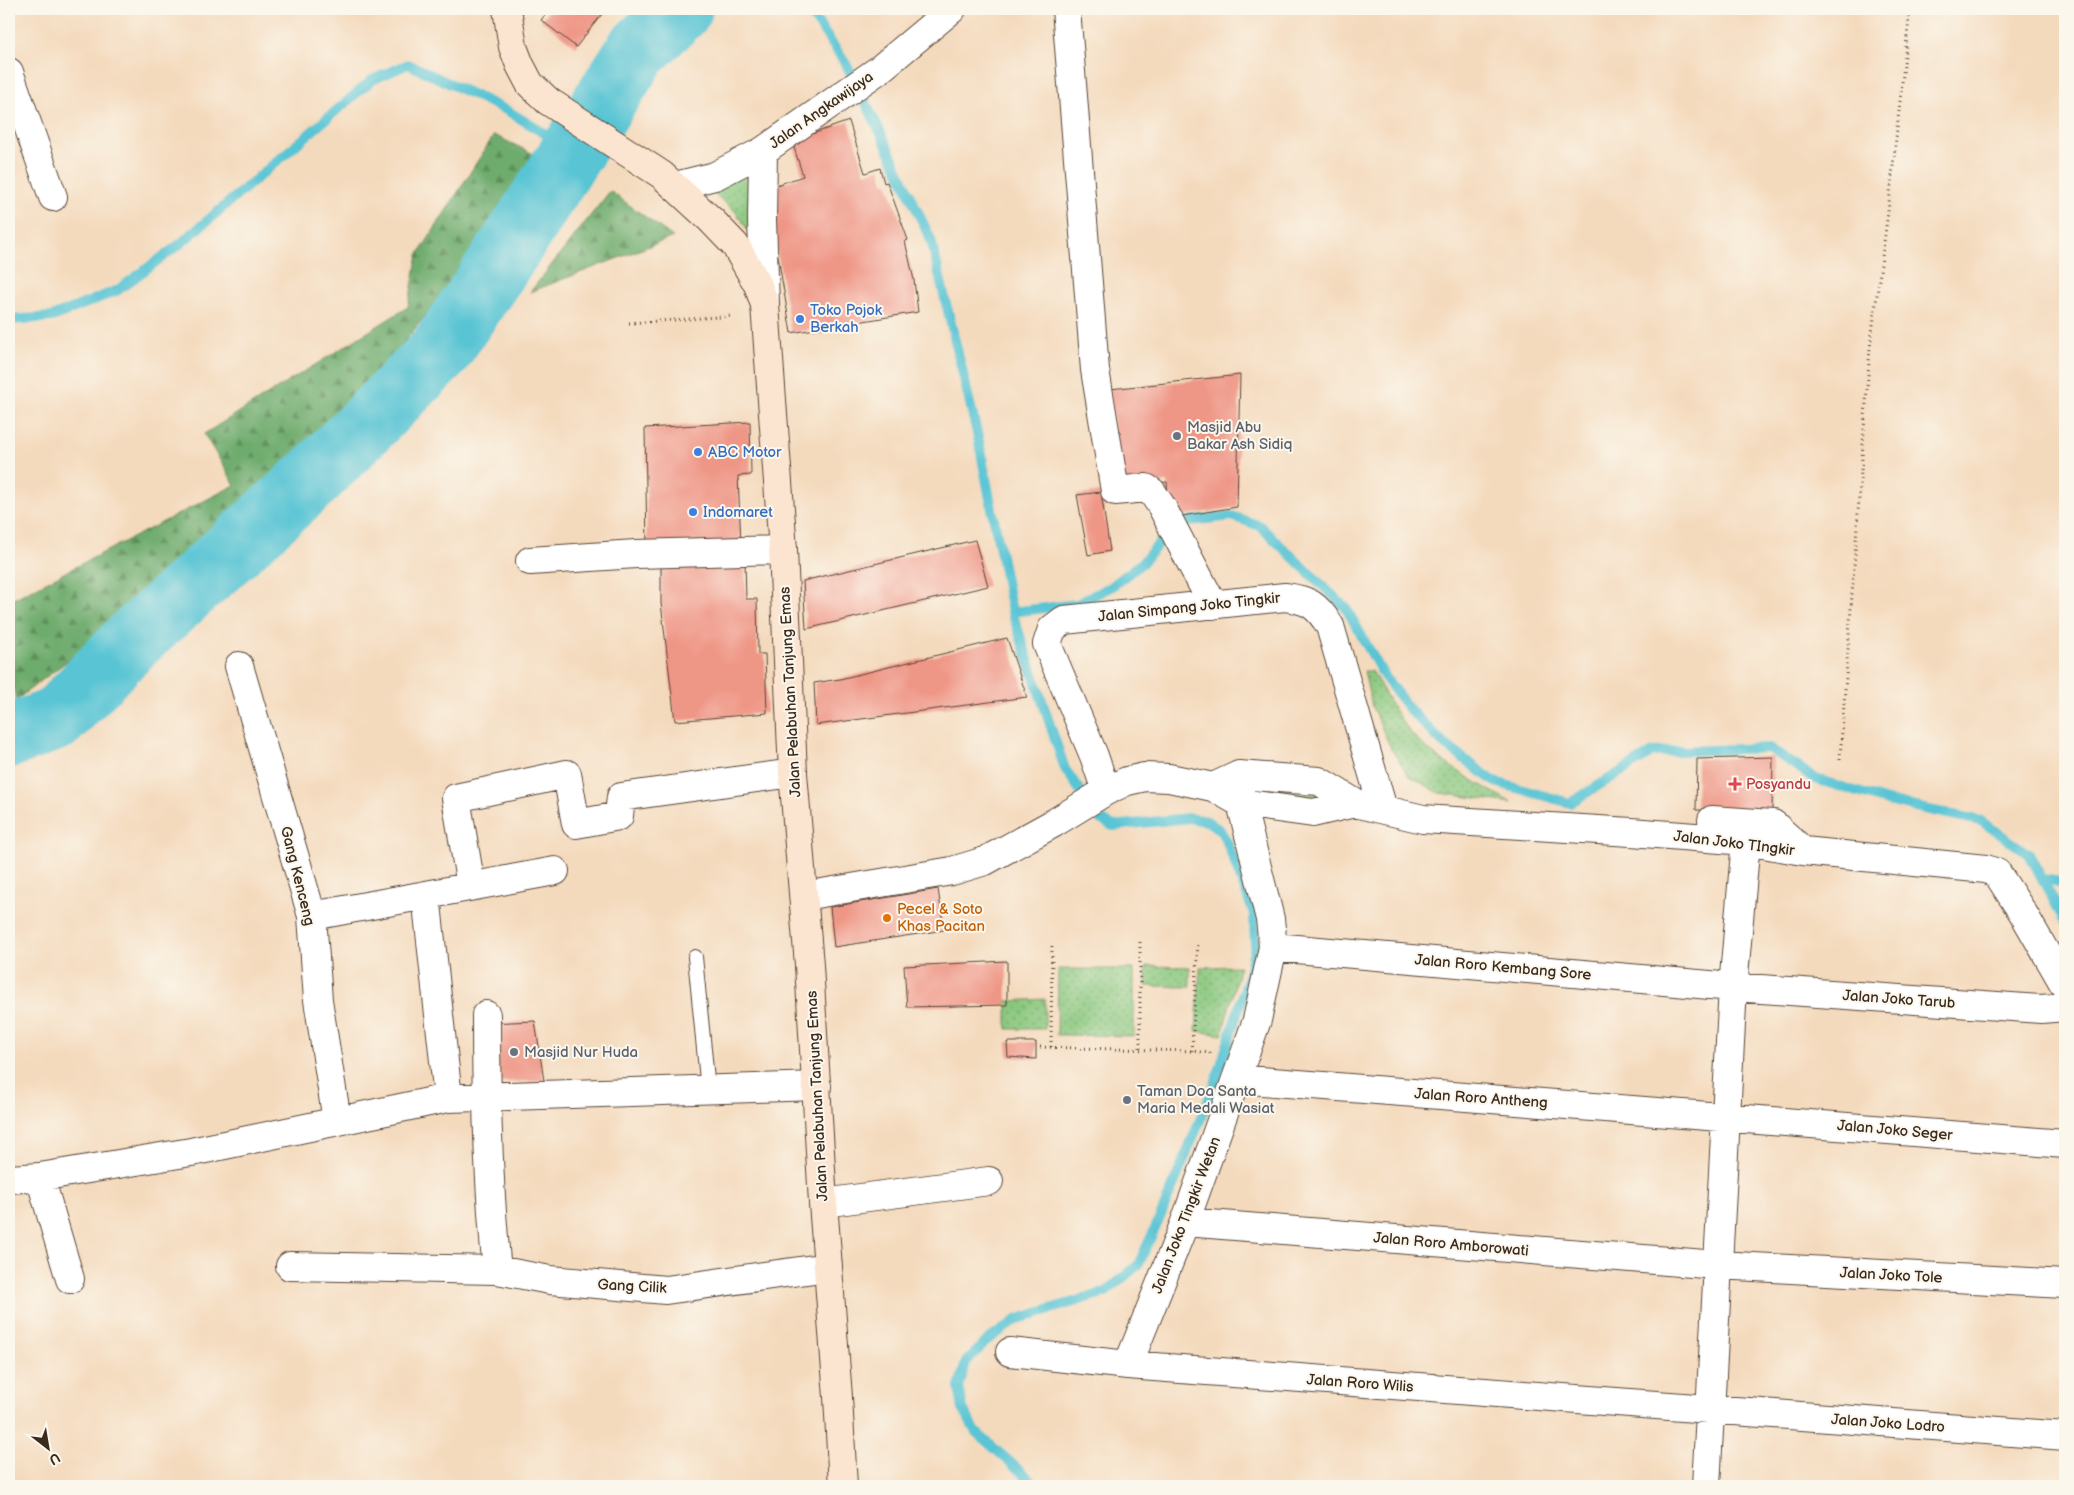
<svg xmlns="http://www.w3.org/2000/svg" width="2074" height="1495" font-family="'Balsamiq Sans',sans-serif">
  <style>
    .green { fill: url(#green-dots); stroke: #62784e }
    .forest { fill: url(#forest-firs); stroke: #546b46 }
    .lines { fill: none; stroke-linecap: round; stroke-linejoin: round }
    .stream { stroke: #59c4d4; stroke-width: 10 }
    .river { stroke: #59c4d4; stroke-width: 64 }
    .building { fill: #ef9787 }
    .lane-casing { stroke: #574436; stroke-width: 16 }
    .street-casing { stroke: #574436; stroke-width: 30 }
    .secondary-casing { stroke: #574436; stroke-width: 30 }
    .path { stroke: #574436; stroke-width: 3; stroke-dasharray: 1 4; stroke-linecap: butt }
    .lane { stroke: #fff; stroke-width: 14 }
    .street { stroke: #fff; stroke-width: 28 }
    .secondary { stroke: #fce5d0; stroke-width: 28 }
    .shop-dot { fill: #3f7fe0; stroke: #fbf7ec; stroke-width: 2 }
    .worship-dot { fill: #6b7280; stroke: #fbf7ec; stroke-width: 2 }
    .health-dot { fill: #e0444e; stroke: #fbf7ec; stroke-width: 2 }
    .food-dot { fill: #e8710a; stroke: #fbf7ec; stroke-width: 2 }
    .labels { text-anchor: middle; stroke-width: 4; stroke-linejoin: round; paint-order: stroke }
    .street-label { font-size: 15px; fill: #3b2a1e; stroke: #fbf7ec }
    .shop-label { font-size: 15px; fill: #366cbe; stroke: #fbf7ec; text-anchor: start }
    .worship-label { font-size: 15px; fill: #5b616d; stroke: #fbf7ec; text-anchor: start }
    .health-label { font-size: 15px; fill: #be3a42; stroke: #fbf7ec; text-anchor: start }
    .food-label { font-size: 15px; fill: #c56008; stroke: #fbf7ec; text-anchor: start }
  </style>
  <defs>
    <pattern id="green-dots" width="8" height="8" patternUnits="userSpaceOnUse" patternTransform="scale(1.25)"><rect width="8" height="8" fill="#89c77e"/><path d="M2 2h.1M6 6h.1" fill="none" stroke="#71a267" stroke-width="1.8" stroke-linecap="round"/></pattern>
    <pattern id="forest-firs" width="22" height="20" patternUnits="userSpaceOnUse" patternTransform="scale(1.25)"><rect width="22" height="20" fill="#6eac6d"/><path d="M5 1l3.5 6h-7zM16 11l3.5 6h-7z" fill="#5c8c59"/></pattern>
  </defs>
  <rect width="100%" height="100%" fill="#fbf7ec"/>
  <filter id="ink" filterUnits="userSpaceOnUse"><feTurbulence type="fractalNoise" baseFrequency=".02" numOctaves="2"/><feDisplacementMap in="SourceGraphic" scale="10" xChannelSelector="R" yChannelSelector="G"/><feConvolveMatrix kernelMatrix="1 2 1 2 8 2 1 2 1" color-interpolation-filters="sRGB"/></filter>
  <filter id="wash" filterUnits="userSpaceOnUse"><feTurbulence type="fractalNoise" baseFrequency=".0096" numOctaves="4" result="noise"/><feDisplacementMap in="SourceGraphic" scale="20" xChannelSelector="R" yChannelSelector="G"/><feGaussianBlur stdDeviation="1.12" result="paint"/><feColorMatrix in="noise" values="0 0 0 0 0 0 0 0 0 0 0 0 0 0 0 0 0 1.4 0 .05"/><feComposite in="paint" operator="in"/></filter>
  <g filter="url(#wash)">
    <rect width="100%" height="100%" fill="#f4dabd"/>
    <path class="green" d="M753 167 754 239 735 211 709 189Z
      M1364 671H1372C1383 689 1392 708 1404 724 1427 757 1478 783 1512 803L1439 793 1408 775 1391 748 1372 707Z
      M1272 789 1320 795V801L1267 797 1266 791Z
      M1146 966 1190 967V987L1146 986Z
      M1240 966 1222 1035 1196 1031 1200 967Z
      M1058 969H1134V1036L1057 1035Z
      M1045 999V1029H1007V1001Z"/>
    <path class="forest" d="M494 135 542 158 456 277 394 355 130 613 16 700 9 669V601L235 485 204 434 408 307 418 255Z
      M610 191 673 237 530 292Z"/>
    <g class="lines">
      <path class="stream" d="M804 9 818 23 846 64 877 125 931 240 978 437 1012 612 1065 769 1100 819 1113 826 1189 818 1207 821 1220 830 1227 842 1254 914 1255 946 1248 979 1215 1084 1158 1222 1138 1265 1106 1292 1018 1319 989 1339 966 1362 959 1387 963 1409 976 1432 1037 1486
        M9 320 52 317 118 290 180 244 372 80 408 64 508 111 573 151
        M1012 612 1077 604 1112 586 1142 563 1166 535 1190 521 1232 516 1260 526 1346 608 1384 676 1409 709 1443 743 1495 782 1570 803 1653 752 1769 748 1816 779 1887 801 1981 821 2029 854 2065 922
        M2043 879 2065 883"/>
      <path class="river" d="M9 736 56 719 133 640 313 478 439 353 506 254 637 51 681 9"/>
    </g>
    <g id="blocks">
      <path class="building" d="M550 9H606L576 47 541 20Z
        M849 121 865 173 880 168 884 183 887 182 908 240 905 241 914 280 918 312 791 333 772 221 776 219 771 187 803 176 792 141Z
        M1240 375 1237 507 1169 518 1167 482 1121 486 1110 389Z
        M750 422 751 475 738 476 741 544 647 547 645 428Z
        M1101 492 1110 551 1088 555 1077 495Z
        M975 540 988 586 806 629 803 581Z
        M745 562 746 599H757L758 654H765L767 713 675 721 661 603V566Z
        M1007 638 1027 697 816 725 814 683 840 679Z
        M1773 757 1772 811 1696 810 1697 759Z
        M938 889 944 930 834 947 830 907Z
        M1007 961V1005L907 1007 904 966Z
        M535 1021 544 1081 490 1082 488 1023Z
        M1007 1042H1036V1059L1008 1057Z"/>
    </g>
  </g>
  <g filter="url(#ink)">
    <use href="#blocks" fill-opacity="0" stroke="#574436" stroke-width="1"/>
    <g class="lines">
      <defs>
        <path id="lane" d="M695 957 708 1090"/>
        <path id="street" d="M1066 9 1095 370 1115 491 1146 488 1152 492 1162 507 1213 605
          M9 72 53 197
          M763 151 762 220 765 305
          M675 186 715 176 763 151 880 69 952 9
          M530 561 636 554 783 550
          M239 666 312 916 318 1000 337 1121
          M1213 787 1239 775 1319 781 1355 803 1423 819 1631 832 1746 841 1803 851 1986 869 1997 873 2023 913 2065 986
          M1106 791 1094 756 1047 644 1052 629 1064 620 1285 597C1309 600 1317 605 1330 626L1383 809
          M1712 820 1773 824 1803 851
          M471 886 456 798 567 774 576 824 619 816 621 797 793 773
          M804 896 952 871 985 861 1054 823 1106 791 1127 781 1145 777 1169 778 1213 787 1241 803 1313 813 1355 803
          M312 916 426 895
          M1273 947 1733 987 2041 1009 2065 1007
          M1236 1079 2065 1144
          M448 1098 426 895 555 871
          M40 1177 70 1279
          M9 1179 40 1177 191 1152 448 1098 817 1086
          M823 1203 989 1181
          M1185 1222 1717 1265 2065 1284
          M290 1266 497 1270C488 1185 486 1100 486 1015
          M497 1270 550 1280 666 1290 828 1267
          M1010 1352 1128 1365 2065 1436
          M1128 1365 1185 1222 1257 1020 1273 947 1270 919 1241 803 1239 775
          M1706 1486 1733 987 1746 841"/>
        <path id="secondary" d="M507 9 513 47 520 65 530 84 548 101 662 175 711 220 735 245 758 285 765 305 783 550 793 773 809 965 823 1203 838 1397 843 1486"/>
      </defs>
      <use href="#lane" class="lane-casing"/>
      <use href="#street" class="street-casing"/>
      <use href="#secondary" class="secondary-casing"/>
      <path class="path" d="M629 323 733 316
        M1840 759 1870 348 1888 212 1910 9
        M1140 942V1050
        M1040 1047 1192 1051 1210 1053V1055
        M1051 1047 1052 943
        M1192 1051 1198 942"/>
      <use href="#lane" class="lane"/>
      <use href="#street" class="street"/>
      <use href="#secondary" class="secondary"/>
    </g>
  </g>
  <g class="shop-dot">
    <circle cx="800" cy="319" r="5"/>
    <circle cx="698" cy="452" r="5"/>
    <circle cx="693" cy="512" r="5"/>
  </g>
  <g class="worship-dot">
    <circle cx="1177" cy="436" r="5"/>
    <circle cx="514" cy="1052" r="5"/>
    <circle cx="1127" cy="1100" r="5"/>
  </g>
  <path class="health-dot" d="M1732.5 776.5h5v5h5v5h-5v5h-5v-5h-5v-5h5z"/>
  <circle class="food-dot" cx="887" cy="918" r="5"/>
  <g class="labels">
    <g class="street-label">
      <text transform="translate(821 110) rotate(-35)" y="5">Jalan Angkawijaya</text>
      <text transform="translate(1189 607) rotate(-6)" y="5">Jalan Simpang Joko Tingkir</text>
      <text transform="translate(790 692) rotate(-93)" y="5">Jalan Pelabuhan Tanjung Emas</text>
      <text transform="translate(1734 843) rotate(7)" y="5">Jalan Joko TIngkir</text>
      <text transform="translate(298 876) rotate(76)" y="5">Gang Kenceng</text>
      <text transform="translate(1503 967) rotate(5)" y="5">Jalan Roro Kembang Sore</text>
      <text transform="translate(1899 999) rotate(4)" y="5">Jalan Joko Tarub</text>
      <text transform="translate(817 1096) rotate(-93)" y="5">Jalan Pelabuhan Tanjung Emas</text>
      <text transform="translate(1481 1098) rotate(4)" y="5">Jalan Roro Antheng</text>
      <text transform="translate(1895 1130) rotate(5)" y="5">Jalan Joko Seger</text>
      <text transform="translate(1186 1215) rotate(-69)" y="5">Jalan Joko Tingkir Wetan</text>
      <text transform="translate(1451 1244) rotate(5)" y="5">Jalan Roro Amborowati</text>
      <text transform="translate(1891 1275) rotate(3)" y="5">Jalan Joko Tole</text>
      <text transform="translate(632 1286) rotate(3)" y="5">Gang Cilik</text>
      <text transform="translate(1360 1383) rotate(4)" y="5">Jalan Roro Wilis</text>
      <text transform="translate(1888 1423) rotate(4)" y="5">Jalan Joko Lodro</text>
    </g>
    <g class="shop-label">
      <text x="810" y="315">Toko Pojok<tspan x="810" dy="17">Berkah</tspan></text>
      <text x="708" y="457">ABC Motor</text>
      <text x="703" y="517">Indomaret</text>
    </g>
    <g class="worship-label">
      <text x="1187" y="432">Masjid Abu<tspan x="1187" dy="17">Bakar Ash Sidiq</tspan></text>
      <text x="524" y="1057">Masjid Nur Huda</text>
      <text x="1137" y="1096">Taman Doa Santa<tspan x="1137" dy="17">Maria Medali Wasiat</tspan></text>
    </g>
    <g class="health-label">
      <text x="1746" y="789">Posyandu</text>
    </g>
    <g class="food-label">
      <text x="897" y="914">Pecel &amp; Soto<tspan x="897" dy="17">Khas Pacitan</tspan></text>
    </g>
  </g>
  <rect width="2074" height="1495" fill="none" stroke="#fbf7ec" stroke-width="30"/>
  <g transform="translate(48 1448) rotate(149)" stroke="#fbf7ec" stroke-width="4" paint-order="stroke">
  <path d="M0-4L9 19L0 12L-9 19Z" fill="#3b2a1e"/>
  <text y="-8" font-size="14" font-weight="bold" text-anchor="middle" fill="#3b2a1e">U</text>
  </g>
</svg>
